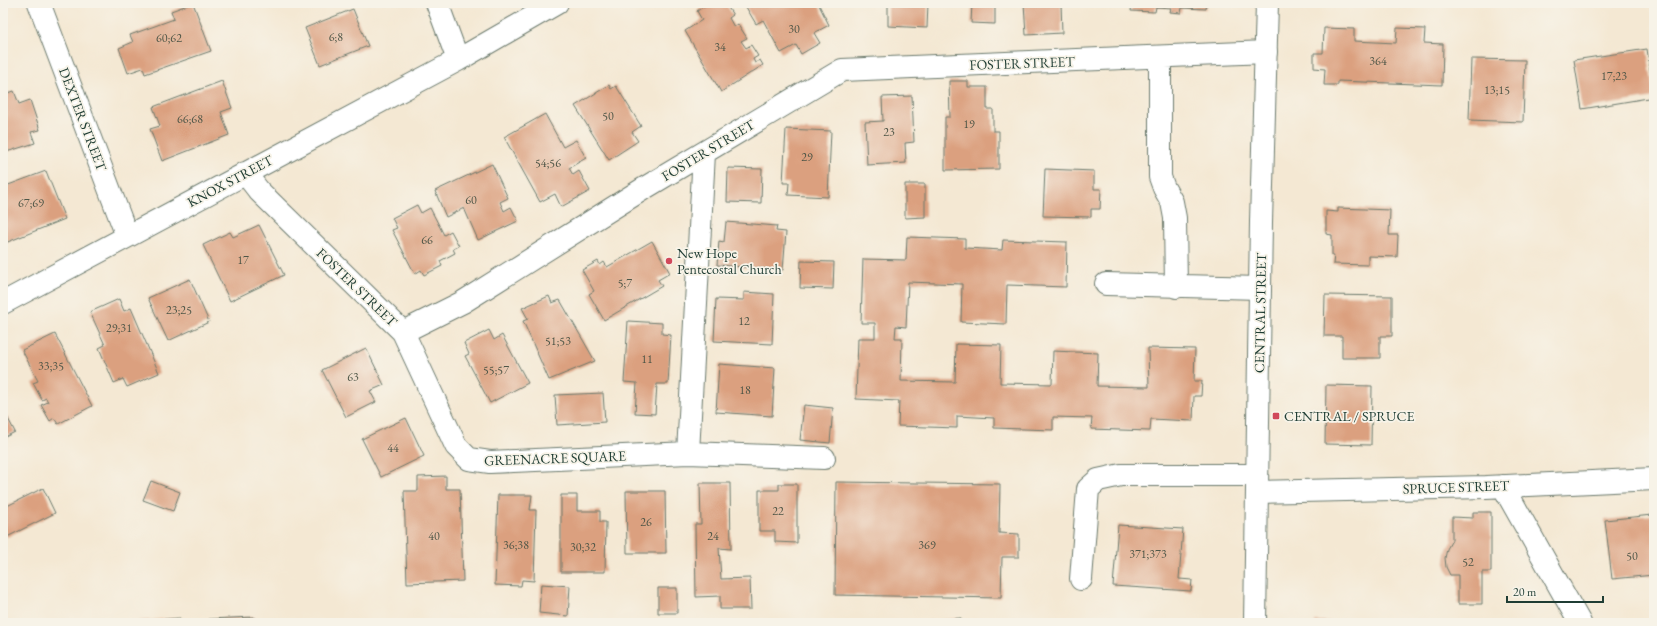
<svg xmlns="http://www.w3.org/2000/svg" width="1657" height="626" font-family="'EB Garamond',serif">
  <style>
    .building { fill: #dba07f }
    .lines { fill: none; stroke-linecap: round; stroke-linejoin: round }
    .minor-casing { stroke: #6a796c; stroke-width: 24 }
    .major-casing { stroke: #6a796c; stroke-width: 24 }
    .minor { stroke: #fff; stroke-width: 22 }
    .major { stroke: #fff; stroke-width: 22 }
    .poi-dot { fill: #d1495b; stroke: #f7f3e8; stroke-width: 1.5 }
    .labels { text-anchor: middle; stroke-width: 3.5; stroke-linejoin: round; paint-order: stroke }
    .number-label { font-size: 12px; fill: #4e5647 }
    .street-label { font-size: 14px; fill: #1f3d34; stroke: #f7f3e8 }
    .poi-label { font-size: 14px; fill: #1f3d34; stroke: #f7f3e8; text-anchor: start }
  </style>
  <rect width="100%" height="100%" fill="#f7f3e8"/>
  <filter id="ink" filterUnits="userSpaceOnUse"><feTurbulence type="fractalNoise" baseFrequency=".025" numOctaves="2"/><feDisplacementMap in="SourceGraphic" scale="8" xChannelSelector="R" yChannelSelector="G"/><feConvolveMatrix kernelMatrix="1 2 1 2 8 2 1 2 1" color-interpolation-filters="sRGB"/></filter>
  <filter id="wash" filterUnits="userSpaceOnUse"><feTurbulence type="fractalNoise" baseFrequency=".012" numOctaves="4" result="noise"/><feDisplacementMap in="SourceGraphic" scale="16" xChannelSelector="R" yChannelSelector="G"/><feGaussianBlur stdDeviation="0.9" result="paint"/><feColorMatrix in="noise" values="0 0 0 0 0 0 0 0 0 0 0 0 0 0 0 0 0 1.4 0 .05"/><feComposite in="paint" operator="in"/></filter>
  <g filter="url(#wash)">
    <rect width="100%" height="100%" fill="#f4e8d3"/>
    <g id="blocks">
      <path class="building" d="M193 3 211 51 145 74 143 68 128 73 119 48 133 42 130 35 174 19 171 11Z
        M709 3H725L733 15 729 18 734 27 738 24 747 38 741 41 746 48 751 45 758 56 753 59 755 63 760 60 763 65 721 92 685 31 702 20 697 11Z
        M752 3H818L829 25 814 33 820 43 801 54 796 45 781 53 763 20 756 24 746 7Z
        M888 3H928L927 28 888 26Z
        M972 3H995V24L971 23Z
        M1024 3H1061L1062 33 1026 35Z
        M1132 3H1207L1206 9 1182 8 1181 13 1170 12 1171 8 1156 7 1155 12 1131 11Z
        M353 9 368 46 320 65 305 28Z
        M1324 28 1354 29V41L1396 43 1397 28 1425 29 1424 43 1443 44 1442 85 1338 81V85H1324L1325 69 1314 68V53H1323Z
        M1647 49 1654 97 1582 109 1574 60Z
        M1471 59 1525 60 1523 122 1469 120Z
        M222 81 232 108 221 112 229 135 162 161 150 129 160 126 153 107Z
        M949 81H968V87H987V109H993V131H999V169L945 170V117H950Z
        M609 85 611 89 616 86 641 126 632 132 638 141 609 160 575 106Z
        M14 91 19 104 30 100 40 130 31 132 35 143 3 153V95Z
        M912 96 914 142 905 143 906 163 867 165 865 122 883 121 882 97Z
        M545 114 563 147 576 140 586 158 569 168 573 175 579 171 590 191 561 207 555 194 540 202 504 137Z
        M786 129 831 131 828 197 788 195 789 183H783Z
        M492 164 508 198 500 202 504 211 511 207 518 221 478 240 464 208 446 217 435 191Z
        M728 168 762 169 761 203 727 202Z
        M1045 169 1094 171V189H1101L1100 209H1091V217L1043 216Z
        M46 171 65 219 5 243 3 238V187Z
        M905 184H925V217L905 218Z
        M417 205 421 213 430 208 444 235 451 231 459 246 453 249 455 253 440 261 442 266 424 275 421 270 415 274 392 230 397 228 392 218Z
        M1338 208 1390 210 1389 235H1398L1397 257 1368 256V265L1333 264 1334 255H1332V235L1326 234V211L1338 212Z
        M726 222 777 226 776 231 786 232 783 270 717 265 719 241 724 242Z
        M259 225 284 275 230 301 203 245 230 232 233 237Z
        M907 237 965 239V248L1002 250 1003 240 1067 242 1066 287 1007 285 1006 324 961 322 962 284 908 282 906 327 896 326 895 338H902L901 381 955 382 956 344 1001 345 1000 383 1052 384 1053 351 1098 353 1097 386 1149 387 1148 348 1195 349 1194 381H1202L1201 396H1194L1193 421 1151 419 1150 431 1091 429 1092 418 1053 417V430L994 428V418L957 416V428L898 426 899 401 856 399 858 338H875V323H861L863 259 906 260Z
        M652 241 670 273 658 280 662 286 604 320 589 294 594 291 582 270 598 261 600 265 604 262 607 267Z
        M801 261 834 262 833 289 800 288Z
        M190 279 209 322 168 341 148 298Z
        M744 292 774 294 772 344 714 341 716 299 744 300Z
        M1325 295 1392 296V336H1380V358H1342V336H1324Z
        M549 296 552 303 560 300 595 361 549 380 523 321 528 319 522 308Z
        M119 299 124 311 131 308 159 373 127 387 123 379 114 383 99 348 105 345 90 312Z
        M628 321 662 323V334L671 335 668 384H657L655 414 635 413 637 383 624 382Z
        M489 330 494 340 502 335 528 383 490 403 465 356 469 354 464 343Z
        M55 334 92 406 58 424 54 418 50 421 41 405 48 402 46 398 42 400 33 383 38 381 22 350Z
        M366 348 384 385 370 391 376 402 346 417 322 370Z
        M719 364 775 368 772 416 716 412Z
        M1326 385 1372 386 1371 445 1325 444Z
        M603 393 605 422 557 425 555 395Z
        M804 405 833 408 830 443 800 440Z
        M3 409 15 432 3 438Z
        M406 418 424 456 381 477 362 439Z
        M446 476V489H460L463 581 407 583 404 491H418V477Z
        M151 481 180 492 173 511 143 500Z
        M836 482 1000 484 999 533 1019 534V557H1002L1001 598 835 595Z
        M700 483H730L731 549 719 548 721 579 750 578 751 609H720V596L696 597 695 524H701Z
        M779 484H797V543L775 542V531H759V490H779Z
        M43 488 55 513 7 537 3 528V508Z
        M626 491H665L666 553H627Z
        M498 495H532L530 510H536L534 581 522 580 521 586 495 585Z
        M561 495H577V511H600V522H606L605 572H561Z
        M1473 512H1491V572H1482V604H1458V575H1450L1446 567 1445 558 1447 549 1452 540V517L1473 518Z
        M1652 515 1654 536V575L1612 579 1605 520Z
        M1118 525 1183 529 1179 579 1192 580 1191 591 1113 586Z
        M541 584 570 586 568 616 539 613Z
        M658 588H677V613H658Z
        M254 617V623H209V619Z
        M180 618V623H138V621Z
        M961 618 962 623H915V622Z
        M1314 621 1361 622V623H1314Z"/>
    </g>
  </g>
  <g filter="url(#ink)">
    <use href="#blocks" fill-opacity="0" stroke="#6a796c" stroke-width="1"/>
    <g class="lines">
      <defs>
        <path id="minor" d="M39 3 127 236
          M437 3 458 60
          M1160 57V177L1164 188 1172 202 1175 218 1176 287
          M245 173 259 191 403 332 463 302 643 189 842 70 1266 52
          M1106 284 1260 288
          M3 303 458 60 557 3
          M403 332 456 446 469 459 490 462 688 453 704 153
          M688 453 824 458
          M1503 486 1580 623
          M1257 492 1486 487 1654 479
          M1081 579 1088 489 1098 480 1121 475H1257"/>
        <path id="major" d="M1255 623 1261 222 1267 3"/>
      </defs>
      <use href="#minor" class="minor-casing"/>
      <use href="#major" class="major-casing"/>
      <use href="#minor" class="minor"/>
      <use href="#major" class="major"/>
    </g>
  </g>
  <g class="poi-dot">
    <circle cx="669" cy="261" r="4"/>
    <rect x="1272" y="412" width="8" height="8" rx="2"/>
  </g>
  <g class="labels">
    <g class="number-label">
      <text x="794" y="33">30</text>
      <text x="336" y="41">6;8</text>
      <text x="169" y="42">60;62</text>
      <text x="720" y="51">34</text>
      <text x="1378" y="65">364</text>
      <text x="1614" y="80">17;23</text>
      <text x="1497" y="94">13;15</text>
      <text x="608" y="120">50</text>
      <text x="190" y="123">66;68</text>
      <text x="969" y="128">19</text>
      <text x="889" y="136">23</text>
      <text x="807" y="161">29</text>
      <text x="548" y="167">54;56</text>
      <text x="471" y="204">60</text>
      <text x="31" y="207">67;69</text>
      <text x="427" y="244">66</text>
      <text x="243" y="264">17</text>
      <text x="625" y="287">5;7</text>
      <text x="179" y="314">23;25</text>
      <text x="744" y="325">12</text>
      <text x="119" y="332">29;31</text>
      <text x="558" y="345">51;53</text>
      <text x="647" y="363">11</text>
      <text x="51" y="370">33;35</text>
      <text x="496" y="374">55;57</text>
      <text x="353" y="381">63</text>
      <text x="745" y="394">18</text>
      <text x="393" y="452">44</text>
      <text x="778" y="515">22</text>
      <text x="646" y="526">26</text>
      <text x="434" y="540">40</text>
      <text x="713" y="540">24</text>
      <text x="516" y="549">36;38</text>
      <text x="927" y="549">369</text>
      <text x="583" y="551">30;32</text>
      <text x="1148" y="558">371;373</text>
      <text x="1632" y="560">50</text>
      <text x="1468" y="566">52</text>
    </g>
    <g class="street-label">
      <text transform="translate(1022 63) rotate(-2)" y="5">FOSTER STREET</text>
      <text transform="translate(83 119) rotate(69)" y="5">DEXTER STREET</text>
      <text transform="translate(708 150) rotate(-31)" y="5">FOSTER STREET</text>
      <text transform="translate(230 181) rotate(-28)" y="5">KNOX STREET</text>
      <text transform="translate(357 287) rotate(44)" y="5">FOSTER STREET</text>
      <text transform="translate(1260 313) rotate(-89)" y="5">CENTRAL STREET</text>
      <text transform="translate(555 458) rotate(-2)" y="5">GREENACRE SQUARE</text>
      <text transform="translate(1456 487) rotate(-2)" y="5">SPRUCE STREET</text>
    </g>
    <g class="poi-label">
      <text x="677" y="258">New Hope<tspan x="677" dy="16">Pentecostal Church</tspan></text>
      <text x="1284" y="421">CENTRAL / SPRUCE</text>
    </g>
  </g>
  <rect width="1657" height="626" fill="none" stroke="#f7f3e8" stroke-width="16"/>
  <path d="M1507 596v6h96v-6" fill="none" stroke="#1f3d34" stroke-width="2"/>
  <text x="1513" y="596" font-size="12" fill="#1f3d34" stroke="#f7f3e8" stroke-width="3" paint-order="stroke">20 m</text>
</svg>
